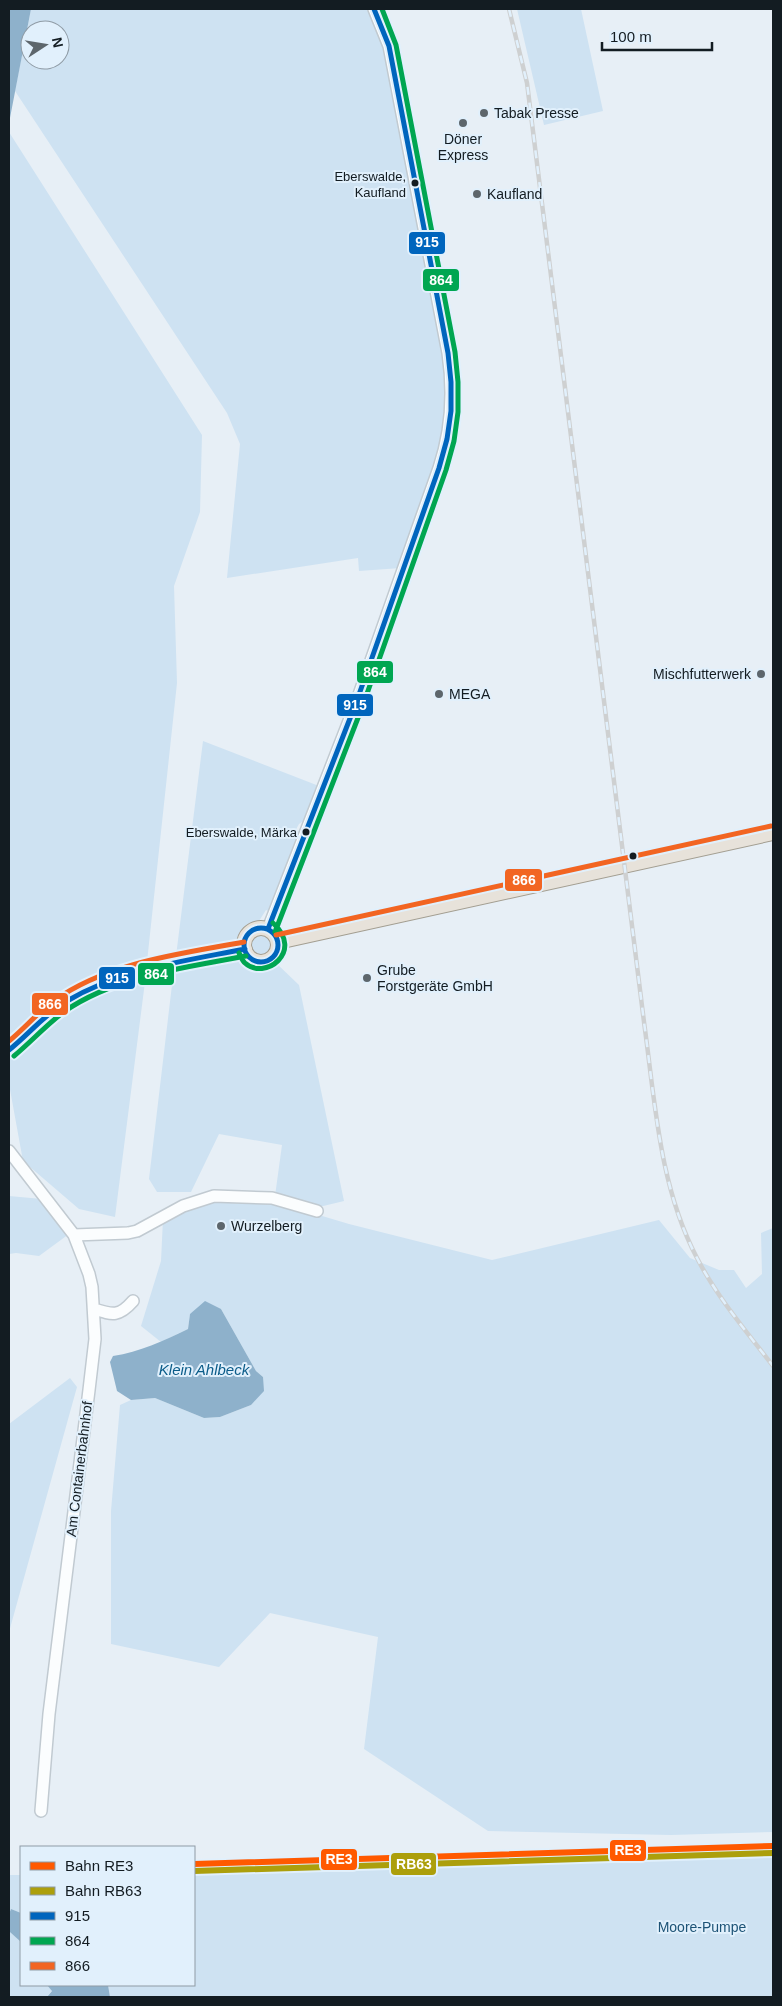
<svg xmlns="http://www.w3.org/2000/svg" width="782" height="2006" font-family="Helvetica,sans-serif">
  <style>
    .green { fill: #cee2f2; fill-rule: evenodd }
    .water { fill: #8eb1cb }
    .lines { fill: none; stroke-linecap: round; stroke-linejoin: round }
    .minor-casing { stroke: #c1cad1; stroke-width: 14 }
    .major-casing { stroke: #a39e91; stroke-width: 16 }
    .minor { stroke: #fbfdfe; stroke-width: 11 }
    .major { stroke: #e7e2da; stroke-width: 14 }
    .rail-casing { stroke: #ced0d1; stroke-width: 4.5 }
    .rail { stroke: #e1f0fc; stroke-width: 2.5; stroke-dasharray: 8; stroke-linecap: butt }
    .bus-1-casing { stroke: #e1f0fc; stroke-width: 9 }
    .bus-2-casing { stroke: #e1f0fc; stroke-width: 9 }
    .bus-3-casing { stroke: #e1f0fc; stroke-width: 9 }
    .bus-1 { stroke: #0065bd; stroke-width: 5 }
    .bus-2 { stroke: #00a651; stroke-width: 5 }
    .bus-3 { stroke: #f26522; stroke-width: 5 }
    .rail-1-casing { stroke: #e1f0fc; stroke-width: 10 }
    .rail-2-casing { stroke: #e1f0fc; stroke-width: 10 }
    .rail-1 { stroke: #ff5900; stroke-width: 6 }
    .rail-2 { stroke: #ac9f0c; stroke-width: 6 }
    .poi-dot { fill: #5d666c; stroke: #e1f0fc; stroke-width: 2 }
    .bus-dot { fill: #131c22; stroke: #e1f0fc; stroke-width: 2 }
    .labels { text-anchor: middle; stroke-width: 4; stroke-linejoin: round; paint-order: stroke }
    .bus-label { font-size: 13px; fill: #131c22; stroke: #e1f0fc; text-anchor: end }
    .poi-label { font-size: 14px; fill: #131c22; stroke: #e1f0fc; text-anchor: start }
    .street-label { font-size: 14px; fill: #131c22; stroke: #e1f0fc }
    .park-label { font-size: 14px; fill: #1d5376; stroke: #e1f0fc }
    .water-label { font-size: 15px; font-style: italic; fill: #0b5c89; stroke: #e1f0fc }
    .line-badge { stroke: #e1f0fc; stroke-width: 2 }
    .badge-label { font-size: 14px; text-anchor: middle; font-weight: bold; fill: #fff }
  </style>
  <rect width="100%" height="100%" fill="#e7eff6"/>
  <path class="green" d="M31 9H374L389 46 448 353 451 422 401 568 359 571 358 558 227 578 240 444 227 413 15 91ZM30 30H60V60H30Z
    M517 9H581L603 111 544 125Z
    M9 132 202 435 200 512 174 586 177 683 147 962C117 969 81 977 57 997 41 1011 26 1029 9 1042Z
    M203 741 319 786 305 820 299 824 294 833 297 841 269 911 266 910 259 921 246 927 237 940 176 956Z
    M250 944a11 11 0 1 1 22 0a11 11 0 1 1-22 0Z
    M240 955 259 964 275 962 299 985 344 1201 319 1207 275 1196 282 1145 219 1134 191 1192H157L149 1179 174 968Z
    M146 974 115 1217 79 1209 23 1161 9 1084V1055L82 995Z
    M9 1196 42 1199 69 1234 39 1256 16 1253 9 1254Z
    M214 1201H272L349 1224 492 1260 659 1220 690 1258 719 1270H734L746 1288 762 1274 761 1233 773 1228V1832L671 1835 488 1831 364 1749 378 1637 270 1613 219 1667 111 1644V1511L120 1405 131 1400 155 1398 204 1418 220 1417 251 1405 263 1377 256 1371 221 1309 190 1314 188 1329 161 1342 141 1326 161 1261 163 1219Z
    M70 1378 77 1387 9 1632V1424Z
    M773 1854V1997H110L108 1985H194V1870L578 1858Z
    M9 1875H21V1913L11 1909 9 1914Z
    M9 1929 21 1942V1985H47L52 1990 47 1997H9Z"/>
  <path class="water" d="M9 9H31L9 123Z
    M205 1301 221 1309 256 1371 263 1377 264 1391 251 1405 220 1417 204 1418 155 1398 131 1400 117 1391 110 1362 113 1356C140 1352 163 1341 188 1329L190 1314Z
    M11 1909 21 1913V1942L10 1932 9 1914Z
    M47 1985H108L110 1997H47L52 1991Z"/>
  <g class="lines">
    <defs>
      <path id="minor" d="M268 929 356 703 439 468C452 429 454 393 448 353L389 46 374 9
        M9 1151 74 1235 89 1274 92 1287 95 1339 89 1390 49 1714 41 1811
        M74 1235 128 1233 137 1231 183 1206 214 1196 272 1198 317 1211
        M94 1309C113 1315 119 1317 133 1301"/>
      <path id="major" d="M244 945a17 17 0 1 1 34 0a17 17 0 1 1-34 0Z
        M278 942 773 833
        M9 1050C29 1035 45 1014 67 1001 118 969 186 961 245 949"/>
    </defs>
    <use href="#minor" class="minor-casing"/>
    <use href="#major" class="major-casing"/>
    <use href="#minor" class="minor"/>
    <use href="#major" class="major"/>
    <defs>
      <path id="rail" d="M509 9 527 83 644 1022C655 1101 659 1186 697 1258 717 1297 746 1331 773 1366"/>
    </defs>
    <use href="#rail" class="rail-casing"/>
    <use href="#rail" class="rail"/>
    <defs>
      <path id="bus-1" d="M244 945a17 17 0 1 1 34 0a17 17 0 1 1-34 0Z
        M268 929 356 703 439 468 447 439 451 411V382L448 353 389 46 374 9
        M9 1050C29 1034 45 1014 67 1001 121 969 185 961 245 949"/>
      <path id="bus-2" d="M275 932 363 705 446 470 454 441 458 412V382L455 352 396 45 382 9
        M239 953C241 956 242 961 245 963 264 981 305 952 273 923
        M14 1056C31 1042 47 1024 65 1011 118 975 185 968 246 956"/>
      <path id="bus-3" d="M276 935 771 826
        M9 1041C25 1028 38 1012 55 1000 109 962 180 954 244 942"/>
    </defs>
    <use href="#bus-1" class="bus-1-casing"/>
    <use href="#bus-2" class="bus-2-casing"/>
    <use href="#bus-3" class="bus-3-casing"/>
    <use href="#bus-1" class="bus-1"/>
    <use href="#bus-2" class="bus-2"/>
    <use href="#bus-3" class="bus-3"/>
    <defs>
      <path id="rail-1" d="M194 1864 773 1846"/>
      <path id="rail-2" d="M194 1871 773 1853"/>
    </defs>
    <use href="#rail-1" class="rail-1-casing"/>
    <use href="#rail-2" class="rail-2-casing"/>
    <use href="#rail-1" class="rail-1"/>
    <use href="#rail-2" class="rail-2"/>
  </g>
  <g class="poi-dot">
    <circle cx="484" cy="113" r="5"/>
    <circle cx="463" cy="123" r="5"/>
    <circle cx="477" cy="194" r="5"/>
    <circle cx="761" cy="674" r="5"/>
    <circle cx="439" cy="694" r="5"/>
    <circle cx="367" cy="978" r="5"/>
    <circle cx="221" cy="1226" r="5"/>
  </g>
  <g class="bus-dot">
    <circle cx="415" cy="183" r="4.5"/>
    <circle cx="306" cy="832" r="4.5"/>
    <circle cx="633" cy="856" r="4.5"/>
  </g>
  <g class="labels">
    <g class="bus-label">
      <text x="406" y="181">Eberswalde,<tspan x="406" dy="16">Kaufland</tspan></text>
      <text x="297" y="837">Eberswalde, Märka</text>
    </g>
    <g class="poi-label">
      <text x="494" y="118">Tabak Presse</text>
      <text x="463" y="144" text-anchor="middle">Döner<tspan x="463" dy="16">Express</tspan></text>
      <text x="487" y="199">Kaufland</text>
      <text x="751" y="679" text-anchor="end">Mischfutterwerk</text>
      <text x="449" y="699">MEGA</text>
      <text x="377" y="975">Grube<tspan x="377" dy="16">Forstgeräte GmbH</tspan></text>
      <text x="231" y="1231">Wurzelberg</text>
    </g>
    <g class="street-label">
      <text transform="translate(79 1469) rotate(-83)" y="5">Am Containerbahnhof</text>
    </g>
    <g class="park-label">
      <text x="702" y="1932">Moore-Pumpe</text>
    </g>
    <g class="water-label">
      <text x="204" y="1375">Klein Ahlbeck</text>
    </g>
  </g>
  <g class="line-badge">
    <rect x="408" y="231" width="38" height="24" rx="5" fill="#0065bd"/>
    <rect x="422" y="268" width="38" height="24" rx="5" fill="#00a651"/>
    <rect x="356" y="660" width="38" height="24" rx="5" fill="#00a651"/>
    <rect x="336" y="693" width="38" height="24" rx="5" fill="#0065bd"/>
    <rect x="504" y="868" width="39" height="24" rx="5" fill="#f26522"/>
    <rect x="137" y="962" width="38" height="24" rx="5" fill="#00a651"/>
    <rect x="98" y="966" width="38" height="24" rx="5" fill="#0065bd"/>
    <rect x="31" y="992" width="38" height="24" rx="5" fill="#f26522"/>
    <rect x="609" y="1839" width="38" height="23" rx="5" fill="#ff5900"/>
    <rect x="320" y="1848" width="38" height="23" rx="5" fill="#ff5900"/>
    <rect x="390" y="1852" width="47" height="24" rx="5" fill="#ac9f0c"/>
  </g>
  <g class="badge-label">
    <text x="427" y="247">915</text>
    <text x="441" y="285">864</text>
    <text x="375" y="677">864</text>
    <text x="355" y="710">915</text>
    <text x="524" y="885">866</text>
    <text x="156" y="979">864</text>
    <text x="117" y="983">915</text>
    <text x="50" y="1009">866</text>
    <text x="628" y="1855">RE3</text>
    <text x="339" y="1864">RE3</text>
    <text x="414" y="1869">RB63</text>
  </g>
  <rect width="782" height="2006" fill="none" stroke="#131c22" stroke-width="20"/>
  <rect x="20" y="1846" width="175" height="140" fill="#e1f0fc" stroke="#8f9ba5"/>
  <rect x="30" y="1862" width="25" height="8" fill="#ff5900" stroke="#8f9ba5"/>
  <text x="65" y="1871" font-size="15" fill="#131c22">Bahn RE3</text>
  <rect x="30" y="1887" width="25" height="8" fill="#ac9f0c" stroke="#8f9ba5"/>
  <text x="65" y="1896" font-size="15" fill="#131c22">Bahn RB63</text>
  <rect x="30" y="1912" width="25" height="8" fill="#0065bd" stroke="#8f9ba5"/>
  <text x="65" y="1921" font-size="15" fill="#131c22">915</text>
  <rect x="30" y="1937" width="25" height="8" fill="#00a651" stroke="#8f9ba5"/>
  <text x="65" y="1946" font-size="15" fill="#131c22">864</text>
  <rect x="30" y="1962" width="25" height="8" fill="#f26522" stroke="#8f9ba5"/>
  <text x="65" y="1971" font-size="15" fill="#131c22">866</text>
  <g transform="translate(45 45) rotate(78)"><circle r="24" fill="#e1f0fc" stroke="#8f9ba5"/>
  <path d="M0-4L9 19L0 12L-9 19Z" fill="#5d666c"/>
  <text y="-8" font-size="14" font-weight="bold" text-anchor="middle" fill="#131c22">N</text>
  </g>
  <path d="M602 42v8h110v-8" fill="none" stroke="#131c22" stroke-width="2.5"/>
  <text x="610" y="42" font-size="15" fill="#131c22" stroke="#e1f0fc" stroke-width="4" paint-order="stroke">100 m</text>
</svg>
